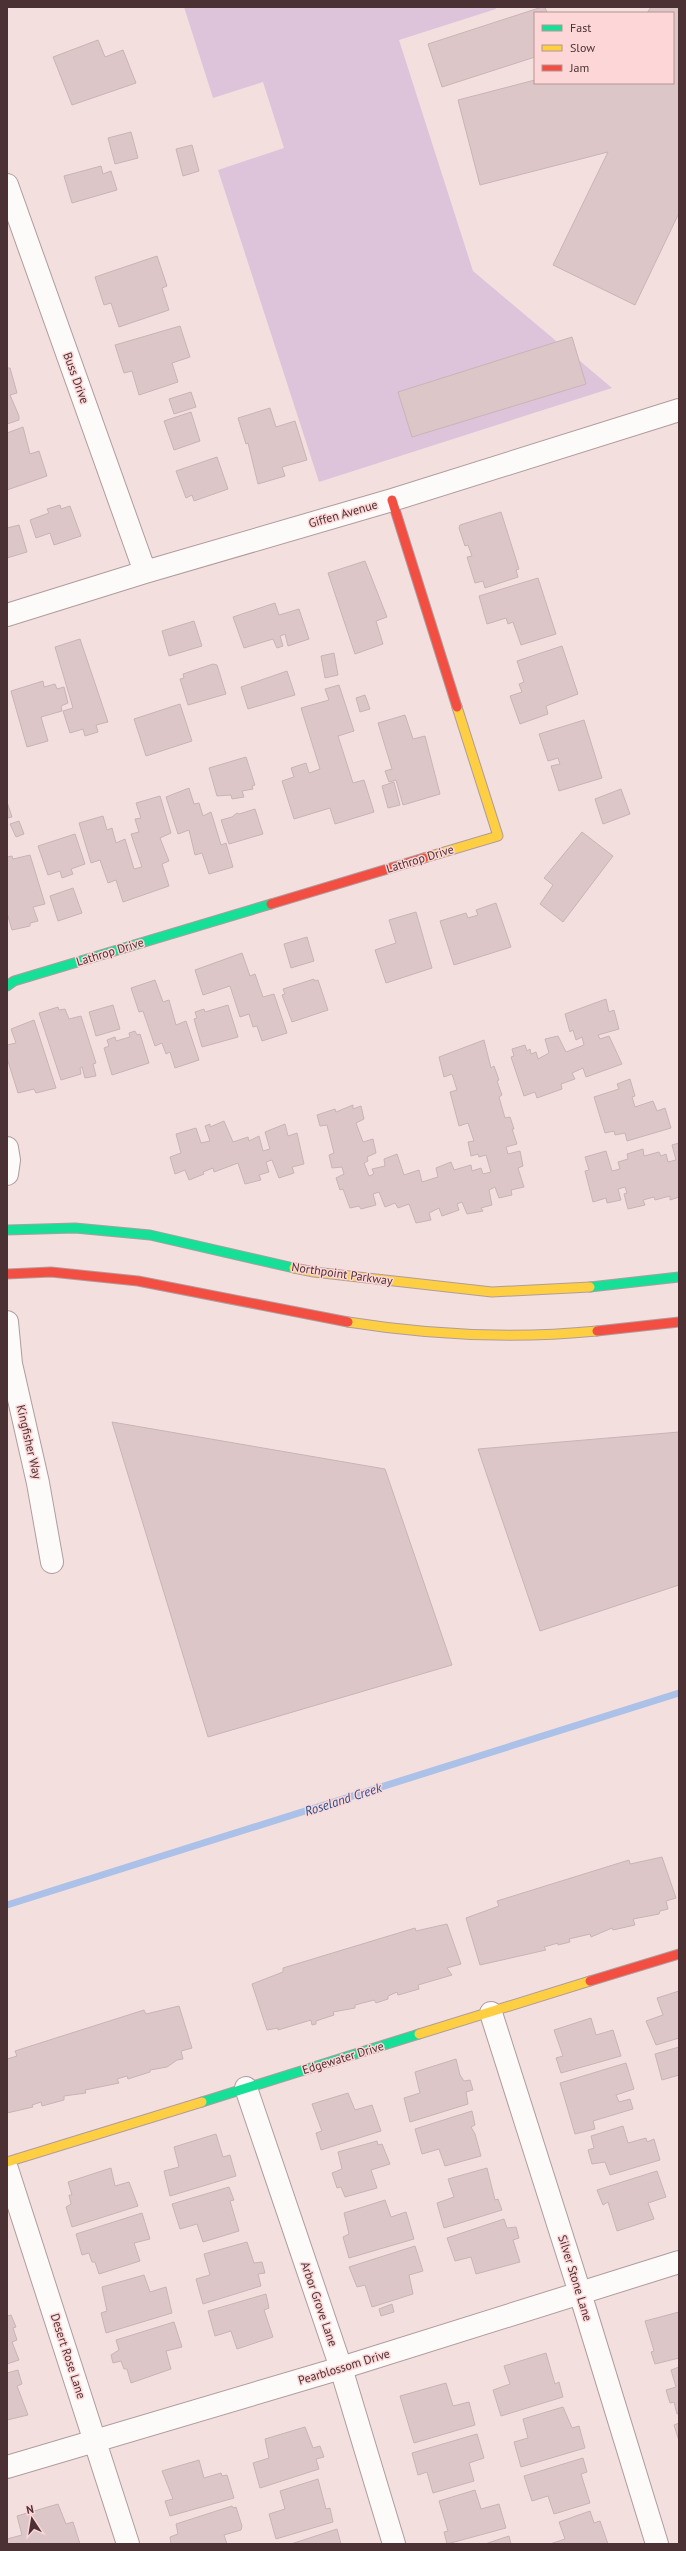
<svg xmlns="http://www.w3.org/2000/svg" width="686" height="2551" font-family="'PT Sans',sans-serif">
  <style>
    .green { fill: #ddc4da }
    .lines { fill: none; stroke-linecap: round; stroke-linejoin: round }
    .stream { stroke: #abc1e7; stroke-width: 7 }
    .building { fill: #ddc6c8; stroke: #c9b4b5 }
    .street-casing { stroke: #b09c9d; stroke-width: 24 }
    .fast-casing { stroke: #b09c9d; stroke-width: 11 }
    .slow-casing { stroke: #b09c9d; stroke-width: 11 }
    .jam-casing { stroke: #b09c9d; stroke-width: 11 }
    .street { stroke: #fdfafa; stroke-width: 22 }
    .fast { stroke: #16e098; stroke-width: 9 }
    .slow { stroke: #ffcf43; stroke-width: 9 }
    .jam { stroke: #f24e42; stroke-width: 9 }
    .labels { text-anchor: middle; stroke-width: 3; stroke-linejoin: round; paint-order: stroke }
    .street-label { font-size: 12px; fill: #4b3133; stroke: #fdd6d7 }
    .water-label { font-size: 13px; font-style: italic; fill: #1d5091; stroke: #fdd6d7 }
  </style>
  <rect width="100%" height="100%" fill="#f4dfdf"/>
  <path class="green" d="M184 7H495L496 9 399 40 473 271 612 388 319 482 218 170 284 148 263 82 213 98Z"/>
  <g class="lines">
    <path class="stream" d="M7 1905 679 1693"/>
  </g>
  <path class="building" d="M542 7H545L547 13H535V57L442 87 428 44Z
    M651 7H679V213L635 305 553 265 608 152 480 185 458 100 535 80V83H673V13H647Z
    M98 40 105 57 123 50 136 83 72 105 53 57Z
    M131 132 138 158 115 164 108 138Z
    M192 145 199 171 183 176 176 149Z
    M101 166 103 174 111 171 117 190 72 203 64 176Z
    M157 256 167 286 162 288 169 310 119 327 111 303 104 305 95 277Z
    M180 326 190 357 172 363 178 382 139 395 132 371 124 373 115 345Z
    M572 337 586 384 412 437 398 392Z
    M7 368H10L17 393 10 395 19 416V420L7 424Z
    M191 392 196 407 174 414 169 399Z
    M270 408 276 427 295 421 307 460 282 467 285 476 258 484 248 443 246 444 238 418Z
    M191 412 200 441 174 450 164 421Z
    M23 427 30 454 39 451 47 476 7 490V433Z
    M217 457 228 489 194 501 192 495 186 498 176 471Z
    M60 505 61 509 70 506 81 536 54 545 50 533 36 538 30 520 49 513 47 509Z
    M501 512 519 569 516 570 518 577 485 588 483 581 475 583 467 557 472 556 468 545 465 546 459 528 460 525Z
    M19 525 27 552 7 558V528Z
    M365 561 387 617 376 621 383 644 355 654 328 573Z
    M538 578 556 634 521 645 513 622 508 624 506 618 487 624 479 596Z
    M275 603 279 615 299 609 309 639 288 646 285 634 280 636 283 646 277 648 273 639 244 648 233 617Z
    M194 621 202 646 169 656 162 631Z
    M80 639 108 722 96 725 98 732 85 736 83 729 70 733 63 711 73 708 55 647Z
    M562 646 578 694 546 706 548 714 520 724 510 696 522 692 519 684 524 682 517 661Z
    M334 653 338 675 325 678 321 656Z
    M213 664 217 665 226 694 188 705 180 679 184 678 183 674Z
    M287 671 295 695 248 709 241 687Z
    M43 681 44 687 55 684 57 689 64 687 68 703 61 706 62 711 41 717 48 741 27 747 11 691Z
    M339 685 354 731 338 736 353 783 364 780 374 812 335 824 330 808 294 819 282 781 294 777 291 768 306 763 309 773 320 769 301 708 329 700 325 689Z
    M365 695 370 709 360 712 356 698Z
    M180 704 192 741 146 756 134 719Z
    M405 715 413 739 425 736 440 794 403 805 396 780 389 782 385 771 392 769 378 723Z
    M584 720 602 778 559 791 551 766 560 764 558 758 548 761 539 734Z
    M246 757 255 785 252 786 253 789 242 791 244 797 232 799 231 795 217 796 209 768Z
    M394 782 400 805 388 808 382 786Z
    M189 788 194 804 199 803 203 816 211 812 221 845 226 843 233 867 209 874 202 853 195 855 189 830 178 834 166 797Z
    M621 789 630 814 603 824 595 799Z
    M160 796 171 833 160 838 169 861 162 864 169 886 123 902 116 880 108 883 100 860 91 863 79 823 103 816 107 830 112 828 116 843 125 839 134 869 142 867 131 834 139 832 135 819 141 818 136 803Z
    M7 802 12 817 7 818Z
    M255 809 263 834 229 844 221 820 232 817 237 813 239 814Z
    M19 821 24 834 16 837 10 824Z
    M582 832 613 856 563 922 540 904 553 885 544 878Z
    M75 834 85 864 71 869 73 874 62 878 60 871 48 875 38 846Z
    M30 855 45 904 33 907 38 921 30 923V926L12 930 7 913V857L12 856 13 859Z
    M73 888 82 913 58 921 50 896Z
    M496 903 511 947 454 965 440 921 466 913 468 918 478 915 476 910Z
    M416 912 432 968 386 983 375 950 396 943 389 920Z
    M307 937 314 961 291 968 284 944Z
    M242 953 250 976 255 974 263 997 274 994 287 1033 262 1041 257 1026 253 1027 249 1014 240 1017 230 986 203 995 195 970Z
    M314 979V981L318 980 328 1010 292 1022 282 995 285 994 283 989Z
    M155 980 163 1002 169 1000 176 1025 186 1021 199 1060 175 1068 170 1052 166 1054 162 1043 155 1046 143 1011 139 1012 131 988Z
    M606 999 609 1012 614 1010 619 1029 598 1035 600 1039 609 1036 622 1064 586 1077 583 1068 572 1073 575 1079 561 1084 562 1089 537 1098 535 1092 524 1096 511 1057 514 1056 512 1049 525 1045 527 1051 530 1049 531 1054 536 1052 538 1059 549 1053 545 1039 558 1036 566 1052 584 1045 582 1037 576 1040 573 1030 570 1032 565 1014Z
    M113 1005 120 1029 96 1036 89 1012Z
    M228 1005 238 1037 202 1047 194 1019 197 1018 195 1012 204 1009 205 1012Z
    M58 1007 59 1010 65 1009 69 1019 81 1016 96 1063 93 1064 96 1076 85 1078 82 1067 80 1068 81 1074 61 1080 39 1013Z
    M34 1020 56 1088 36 1093 34 1089 18 1093 7 1058V1045L16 1043 11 1029Z
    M135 1031 137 1035 140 1034 149 1063 112 1075 104 1048 109 1046 107 1040 115 1037 116 1041 130 1037 129 1033Z
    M484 1040 491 1068 494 1066 499 1080 497 1081 502 1095 499 1097 505 1118 510 1117 514 1129H512L517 1144 506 1147 508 1154 520 1151 523 1166 518 1168 524 1187 511 1190 512 1195 499 1198 495 1187 489 1190 492 1205 481 1208 483 1211 467 1214 462 1202 457 1204 459 1210 442 1216 439 1208 429 1213 431 1220 416 1223 409 1204 398 1208 395 1203 385 1207 379 1192 373 1194 376 1205 361 1209 359 1206 350 1208 343 1189 340 1190 336 1178 344 1174 342 1167 332 1168 329 1155 334 1153 327 1125 320 1126 317 1115 335 1109 336 1112 353 1105V1109L361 1106 364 1119 356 1123 363 1142 373 1139 376 1153 367 1157 368 1161 364 1163 369 1176 374 1174 372 1169 385 1166 384 1159 397 1154 404 1175 419 1170 422 1182 438 1177 436 1168 451 1162 454 1170 471 1165 472 1171 481 1168 483 1174 491 1172 486 1155 479 1157 478 1154 471 1156 468 1142 474 1141 468 1123 459 1126 450 1092 457 1090 452 1074 444 1077 439 1057Z
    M630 1079 635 1096 632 1097 635 1107 653 1101 657 1111 665 1108 671 1128 627 1141 625 1133 615 1135 614 1131 605 1133 594 1097 619 1089 617 1084Z
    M224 1121 233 1142 248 1137 249 1141 259 1136 263 1151 270 1149 265 1132 285 1124 288 1136 297 1133 304 1164 292 1167 294 1173 279 1178 272 1160 266 1162 269 1172 259 1175 261 1180 245 1184 238 1163 214 1172 213 1168 203 1172 204 1174 189 1180 185 1170 175 1174 170 1157 181 1153 176 1134 196 1128 201 1143 210 1141 205 1126 210 1124V1127Z
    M679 1143V1197L670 1200V1196L655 1200 654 1197 643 1200 645 1205 628 1209 624 1194 627 1193 625 1187 618 1189 621 1200 607 1203 606 1198 593 1202 585 1171 589 1170 585 1157 606 1151 612 1171 620 1169 618 1162 628 1159 627 1154 643 1149 644 1156 659 1152 661 1156 666 1154 668 1162 676 1160 672 1145Z
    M112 1422 385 1469 452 1665 208 1737Z
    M679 1432V1585L540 1631 478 1449Z
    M662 1857 676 1898 666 1901 668 1909 660 1911 659 1914 633 1919 635 1925 613 1930 612 1928 591 1937 590 1934 569 1939 570 1942 558 1945V1943L544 1947 546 1950 480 1965 466 1918 499 1906 497 1901 629 1860 630 1864Z
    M447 1924 461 1964 447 1968 452 1975 418 1985 419 1989 398 1995 397 1992 388 1996V1999L376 2003 374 2000 355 2005V2008L333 2012 334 2015 316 2021V2024L312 2025 311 2020 278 2030V2028L267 2030 252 1984 283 1972V1968L415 1928 416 1931Z
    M679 1991V2038L656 2045 646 2021 663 2015 657 1998Z
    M179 2006 192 2048 181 2051 183 2059 177 2060 167 2067 150 2070V2072L128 2079 127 2076 117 2079 119 2083 85 2090 86 2093 64 2096V2100L42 2106 41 2102 32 2105 33 2107 7 2113V2059L17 2056 15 2051 144 2010 146 2014Z
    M591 2018 596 2035 613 2030 621 2056 561 2073 556 2058 563 2056 554 2030Z
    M679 2047V2075L662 2080 655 2054Z
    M456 2059 460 2075 464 2081 470 2080 473 2090 466 2092 468 2104 410 2122 404 2098 420 2093 415 2072Z
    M626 2063 634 2089 616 2095 619 2102 630 2099 633 2109 593 2121 595 2129 575 2134 560 2083Z
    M348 2093 355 2110 372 2105 381 2131 321 2150 316 2133 322 2131 312 2104Z
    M472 2111 475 2125 471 2127 475 2134 481 2156 445 2166 439 2149 422 2154 415 2129Z
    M623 2126 628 2143 646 2138 647 2142 654 2139 660 2160 610 2175 605 2162 592 2164 588 2150 594 2148 591 2136Z
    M216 2134 223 2157 230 2155 236 2176 170 2196 164 2171 179 2167 174 2147Z
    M377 2141 378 2145 382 2144 390 2164 371 2170 377 2188 345 2197 341 2187 337 2188 332 2173 342 2169 338 2152Z
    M111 2168 115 2186 129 2182 138 2206 72 2227 66 2207 71 2204 69 2195H72L68 2182Z
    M487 2168 495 2200 498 2199 502 2210 444 2228 437 2203 454 2197 448 2179Z
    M657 2171 666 2197 648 2203 654 2219 617 2231 608 2202 603 2205 597 2190Z
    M229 2187 234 2200 230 2201 239 2231 203 2242 197 2224 180 2229 172 2204Z
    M385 2200 391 2217 406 2212 414 2239 349 2258 343 2237 349 2234 344 2213Z
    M142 2213 150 2239 134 2243 140 2261 99 2274 95 2262H92L89 2253 82 2255 76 2234Z
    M504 2219 507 2228 516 2227 519 2238 513 2240 520 2262 476 2274 471 2257 455 2261 447 2238Z
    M247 2242 254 2263 262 2262 265 2273 258 2274 261 2286 203 2304 196 2279 210 2275 204 2254Z
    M415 2246 423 2271 409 2275 413 2294 372 2307 365 2285 357 2287 349 2267Z
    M144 2275 150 2292 166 2287 172 2313 106 2333 101 2313 107 2311 102 2287Z
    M266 2294 269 2308 264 2310 273 2337 237 2349 231 2331 215 2336 208 2311Z
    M392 2304 394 2312 381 2316 379 2309Z
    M679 2312V2358L655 2364 651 2352 654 2351 645 2321Z
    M11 2315 16 2327 13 2328 17 2340 12 2342 19 2360 7 2364V2316Z
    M174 2322 182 2347 166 2351 171 2369 131 2383 127 2369H124L121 2361 113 2363 111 2355 119 2350 116 2340Z
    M546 2353 555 2384 559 2382 563 2397 501 2416 493 2390 510 2384 504 2366Z
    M679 2367V2413L677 2414 674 2402 670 2403 666 2390 676 2387 671 2370Z
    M18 2370 22 2384 17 2386 28 2415 7 2420V2373Z
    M446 2383 453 2406 469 2402 475 2425 414 2443 400 2396Z
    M563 2407 572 2428 579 2426 585 2448 521 2467 514 2442 528 2438 523 2419Z
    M679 2423V2441L674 2425Z
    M305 2427 313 2448 320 2446 324 2457 316 2459 319 2469 260 2488 253 2463 269 2458 265 2439Z
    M477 2434 484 2458 469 2463 474 2481 433 2493 427 2472 418 2475 412 2453Z
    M583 2458 587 2472 581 2474 590 2503 554 2514 548 2496 532 2501 524 2476Z
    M199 2460 204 2478 221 2473 222 2476 227 2475 234 2498 170 2516 165 2501 173 2499 162 2471Z
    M318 2479 326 2509 330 2508 333 2522 276 2539 269 2514 285 2509 280 2491Z
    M475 2490 481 2509 499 2504 506 2528 447 2544 444 2532 448 2531 439 2501Z
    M58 2504 66 2524 73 2522 80 2544H7V2539L22 2535 17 2516Z
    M232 2506 233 2508 236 2507 242 2526 241 2530 224 2535 227 2544H171L170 2537 178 2534 176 2524Z
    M590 2511 594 2523 600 2521 608 2544H550L565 2539 559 2522Z
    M337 2529 341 2544H291Z
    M509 2536 511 2544H485Z"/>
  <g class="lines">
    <defs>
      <path id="street" d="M7 185 145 572
        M7 615 145 572 392 500 679 410
        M7 1148 9 1160 7 1174
        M7 1322 11 1364 38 1483 52 1562
        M491 2013 580 2293 657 2544
        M246 2088 341 2368 394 2544
        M7 2169 128 2544
        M7 2467 341 2368 679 2262"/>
      <path id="fast" d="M7 986 14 981 271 904
        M7 1230 75 1228 150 1235 294 1268
        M590 1287 679 1277
        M202 2102 419 2034"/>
      <path id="slow" d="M424 858 498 836 457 707
        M294 1268 314 1272 492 1292 590 1287
        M348 1322C429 1335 515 1339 597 1331
        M419 2034 590 1981
        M7 2162 202 2102"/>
      <path id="jam" d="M392 500 457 707
        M271 904 424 858
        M7 1274 51 1272 138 1281 348 1322
        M597 1331 679 1322
        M590 1981 679 1954"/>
    </defs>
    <use href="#street" class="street-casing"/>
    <use href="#fast" class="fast-casing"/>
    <use href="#slow" class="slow-casing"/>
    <use href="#jam" class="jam-casing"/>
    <use href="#street" class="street"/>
    <use href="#fast" class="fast"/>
    <use href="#slow" class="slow"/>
    <use href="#jam" class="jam"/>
  </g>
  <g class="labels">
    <g class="street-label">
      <text transform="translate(76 378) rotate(70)" y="4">Buss Drive</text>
      <text transform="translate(343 514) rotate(-16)" y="4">Giffen Avenue</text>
      <text transform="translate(420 859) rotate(-17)" y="4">Lathrop Drive</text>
      <text transform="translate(110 952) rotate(-17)" y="4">Lathrop Drive</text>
      <text transform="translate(342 1274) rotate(8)" y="4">Northpoint Parkway</text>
      <text transform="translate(29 1442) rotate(77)" y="4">Kingfisher Way</text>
      <text transform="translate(343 2058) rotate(-17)" y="4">Edgewater Drive</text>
      <text transform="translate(575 2278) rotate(73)" y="4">Silver Stone Lane</text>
      <text transform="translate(319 2304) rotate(71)" y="4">Arbor Grove Lane</text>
      <text transform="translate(68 2356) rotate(72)" y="4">Desert Rose Lane</text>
      <text transform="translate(344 2367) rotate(-17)" y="4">Pearblossom Drive</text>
    </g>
    <g class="water-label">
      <text transform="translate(343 1799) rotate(-18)" y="5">Roseland Creek</text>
    </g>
  </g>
  <rect width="686" height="2551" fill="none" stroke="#4b3133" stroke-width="16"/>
  <rect x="534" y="12" width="140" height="72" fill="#fdd6d7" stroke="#b69495"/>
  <rect x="542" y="25" width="20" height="6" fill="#16e098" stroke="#b69495"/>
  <text x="570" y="32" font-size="12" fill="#4b3133">Fast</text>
  <rect x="542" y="45" width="20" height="6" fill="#ffcf43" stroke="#b69495"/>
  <text x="570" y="52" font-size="12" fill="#4b3133">Slow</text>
  <rect x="542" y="65" width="20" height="6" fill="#f24e42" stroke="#b69495"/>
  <text x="570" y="72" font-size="12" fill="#4b3133">Jam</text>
  <g transform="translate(32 2519) rotate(348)" stroke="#fdd6d7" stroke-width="3" paint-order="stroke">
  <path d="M0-3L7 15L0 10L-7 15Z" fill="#4b3133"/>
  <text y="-6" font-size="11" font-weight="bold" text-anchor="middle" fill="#4b3133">N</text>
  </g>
</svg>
